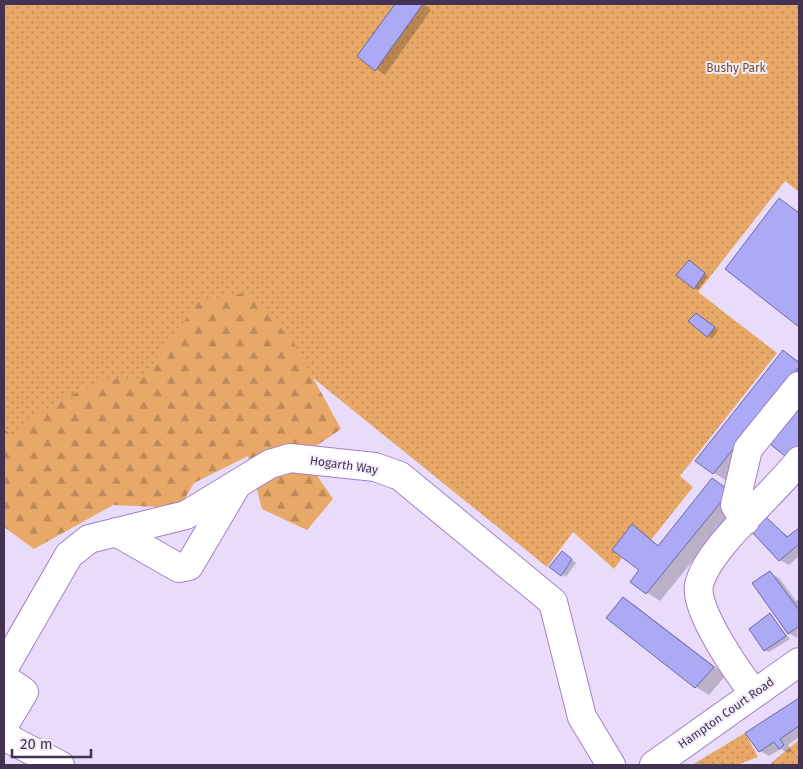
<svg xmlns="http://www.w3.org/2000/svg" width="803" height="769" font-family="'Fira Sans',sans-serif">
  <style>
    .green { fill: url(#green-dots) }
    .forest { fill: url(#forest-firs) }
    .shadow { fill: #0003 }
    .building { fill: #aca9f5; stroke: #6a66ab }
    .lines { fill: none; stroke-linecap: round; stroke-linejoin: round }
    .minor-casing { stroke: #a281c8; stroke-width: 30 }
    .highway-casing { stroke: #a281c8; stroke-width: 30 }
    .minor { stroke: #fff; stroke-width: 28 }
    .highway { stroke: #fff; stroke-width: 28 }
    .labels { text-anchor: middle; stroke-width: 4; stroke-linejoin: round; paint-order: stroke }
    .park-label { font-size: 12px; fill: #724e2a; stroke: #f3ecfb }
    .street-label { font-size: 12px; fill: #413351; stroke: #f3ecfb }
  </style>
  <defs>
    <pattern id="green-dots" width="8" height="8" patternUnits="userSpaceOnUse" patternTransform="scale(1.25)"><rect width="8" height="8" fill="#e8a867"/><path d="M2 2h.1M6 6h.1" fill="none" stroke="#be8957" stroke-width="1.8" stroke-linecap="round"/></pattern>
    <pattern id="forest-firs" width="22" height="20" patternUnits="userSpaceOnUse" patternTransform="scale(1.25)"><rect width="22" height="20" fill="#e8a867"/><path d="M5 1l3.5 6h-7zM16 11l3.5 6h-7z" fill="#be8957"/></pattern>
  </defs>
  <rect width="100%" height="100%" fill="#e9dcfa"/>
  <path class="green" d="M4 4H799V192L785 181 698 292 777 353 680 476 693 487 651 540 631 525 612 550 622 558 614 569 573 532 547 567 214 298 54 511 4 479Z
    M745 733 758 757 737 765H692Z
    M799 740V765H772L771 763Z"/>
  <path class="forest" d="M249 292 294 343 341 429 303 455 333 499 307 530 262 509 248 456 194 483 179 508 113 505 34 549 4 527V429L12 436 54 403 106 379 143 378 199 301Z"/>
  <path class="shadow" d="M396 4H423L431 10 385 75 358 55Z
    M780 200 799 212V326L727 269Z
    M693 264 708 276 698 290 694 288Z
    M700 317 718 330 712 339 690 321Z
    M784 352 799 361V391L727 481 714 473Z
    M713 479 742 500 660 601 631 582 641 570 632 526 660 546Z
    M765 518 789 537 799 529V556L789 565 780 560Z
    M566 555 576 563 566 577 562 574Z
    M770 573 779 578 796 601 799 599 797 638 789 633Z
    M623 598 636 606 726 675 709 695 696 687 608 618Z
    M770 615 790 639 769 652 765 650Z
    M799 700V737L788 745 792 751 788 753 781 749 769 756 760 751 746 733Z"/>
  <path class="building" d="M395 4H423L375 71 357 56Z
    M779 198 799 213V327L725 269Z
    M689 260 705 273 694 289 676 275Z
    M696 313 715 327 707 337 688 321Z
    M783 350 799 363V367L713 474 695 461Z
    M799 407V447L789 459 770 444Z
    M712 478 730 491 646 594 630 582 639 570 612 550 632 524 658 546Z
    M765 516 787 537 799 528V544L779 561 750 530Z
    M562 551 572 559 561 576 549 567Z
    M770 571 799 610V626L788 634 752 583Z
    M623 597 714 667 695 688 606 618Z
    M770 613 786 636 764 651 749 629Z
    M799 698V726L780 739 784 745 779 749 774 742 759 752 745 733Z"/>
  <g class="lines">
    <defs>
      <path id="minor" d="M745 521 735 505 748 449 799 386
        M116 532 179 568 189 566 235 488
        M4 668 69 555 89 539 186 515 270 464 290 458 375 467 400 476 553 602 582 717 611 765
        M4 678 24 692 4 725
        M754 693C738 673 694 610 699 585 708 547 773 495 799 461
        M4 728 9 739 60 765"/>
      <path id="highway" d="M654 765 799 662"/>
    </defs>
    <use href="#minor" class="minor-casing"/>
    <use href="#highway" class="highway-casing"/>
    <use href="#minor" class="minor"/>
    <use href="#highway" class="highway"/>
  </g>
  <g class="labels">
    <g class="park-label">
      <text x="736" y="72">Bushy Park</text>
    </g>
    <g class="street-label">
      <text transform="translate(344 465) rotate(8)" y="4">Hogarth Way</text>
      <text transform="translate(726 713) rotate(-35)" y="4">Hampton Court Road</text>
    </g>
  </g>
  <rect width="803" height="769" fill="none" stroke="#413351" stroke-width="10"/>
  <path d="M12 749v8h79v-8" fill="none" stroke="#413351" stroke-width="2.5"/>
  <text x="20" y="749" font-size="15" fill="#413351" stroke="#f3ecfb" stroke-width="4" paint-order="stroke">20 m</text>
</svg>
